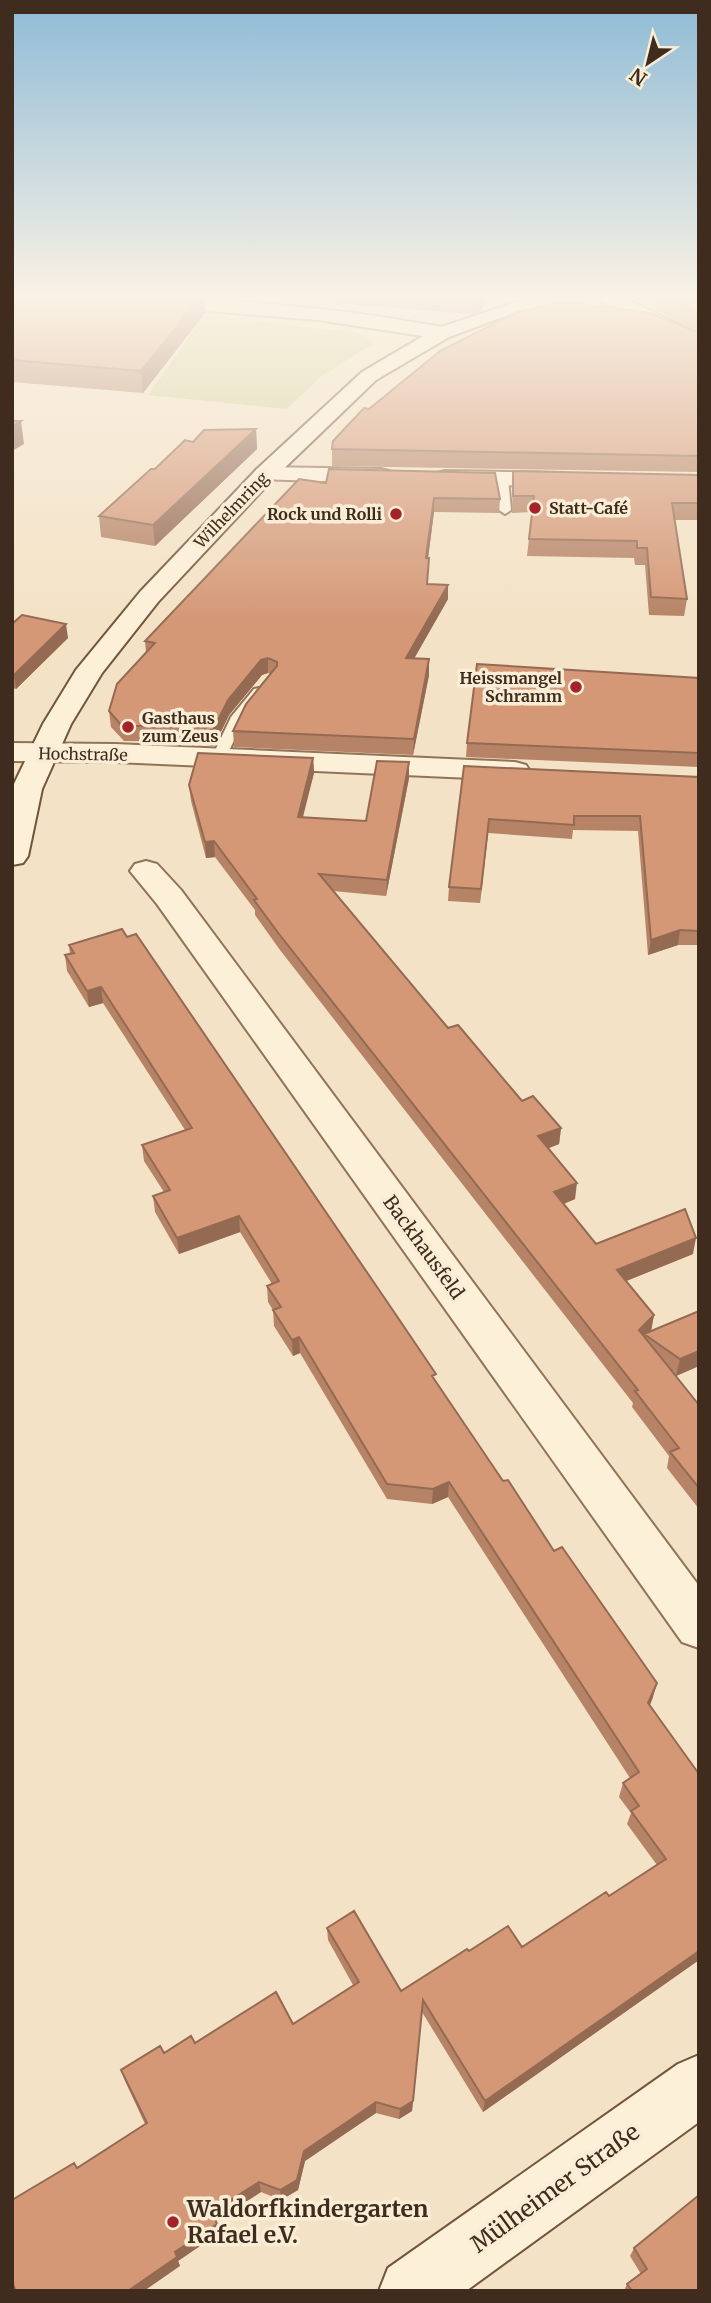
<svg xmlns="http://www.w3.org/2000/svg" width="711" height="2303" font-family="Merriweather,serif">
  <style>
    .green { fill: #cfd297 }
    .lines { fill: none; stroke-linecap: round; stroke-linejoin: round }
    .lane-casing { stroke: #907358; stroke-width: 4 }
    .street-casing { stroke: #907358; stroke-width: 4 }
    .secondary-casing { stroke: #72543b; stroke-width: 4 }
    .lane { fill: #fcf0d9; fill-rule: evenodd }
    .street { fill: #fcf0d9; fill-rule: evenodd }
    .secondary { fill: #fcf0d9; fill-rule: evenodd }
    .wall { fill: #b68366 }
    .shaded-wall { fill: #946a53 }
    .building { fill: #d49877; stroke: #946a53; stroke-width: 2 }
    .poi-dot { fill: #a5222a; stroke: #f9edd5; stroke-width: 2.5 }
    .labels { text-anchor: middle; stroke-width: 7; stroke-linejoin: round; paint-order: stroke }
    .far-poi-label { font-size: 16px; font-weight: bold; fill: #3f2c1e; stroke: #f9edd5; text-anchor: start }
    .far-street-label { font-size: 16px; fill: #3f2c1e; stroke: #f9edd5 }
    .street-label { font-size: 19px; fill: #3f2c1e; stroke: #f9edd5 }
    .near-street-label { font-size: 23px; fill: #3f2c1e; stroke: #f9edd5 }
    .near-poi-label { font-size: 23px; font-weight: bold; fill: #3f2c1e; stroke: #f9edd5; text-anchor: start }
  </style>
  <rect width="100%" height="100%" fill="#f3e2c5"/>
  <path class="green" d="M205 315 359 333 374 343 320 377 287 409 148 395Z"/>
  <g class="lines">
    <defs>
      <path id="lane" d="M502 476 508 479 511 510 505 514 499 510 496 479Z
        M259 688 266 692 245 718 225 759 223 762H213L211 759 231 717 254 689Z"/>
      <path id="street" d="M100 297C215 297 329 306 442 327L449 329 452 333 449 337 442 339 318 320 109 303Z
        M265 467 381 469 389 471 393 476 389 481 381 483 257 479 253 474 257 469Z
        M445 471 563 473 571 475 575 480 571 485 563 487 437 483 433 478 437 473Z
        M12 743 115 744 515 762 526 765 530 771 526 777 515 780 115 762 12 761Z
        M146 861 157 864 181 890 699 1586V1648L682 1642 157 904 130 871 135 864Z"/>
      <path id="secondary" d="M531 297H561L559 301 503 317 449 337 376 380 273 479 158 602 102 673 71 724 42 789 28 856 23 863 12 865V788L43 724 76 670 140 592 257 469 362 372 435 329Z
        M598 297H622L699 334V348L600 301Z
        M699 2055V2122L466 2291H379L388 2268 678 2064Z"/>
    </defs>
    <use href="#lane" class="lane-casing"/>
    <use href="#street" class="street-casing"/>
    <use href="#secondary" class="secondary-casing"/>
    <use href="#lane" class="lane"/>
    <use href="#street" class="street"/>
    <use href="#secondary" class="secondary"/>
  </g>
  <path class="wall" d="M12 297H218H204L205 313 143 393 12 382Z
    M260 297H489L481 311 471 314Z
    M656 297H699V331L655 310Z
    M596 308 699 333V472L332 466V449L369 409Z
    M256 429 257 449 155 546 101 537 99 516 155 469 193 442Z
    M513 471 699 475V520H674L687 599 684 616 649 615 645 565H635L634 558 527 556 532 512 512 513Z
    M326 483 500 499 499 513 434 512 428 558V584L448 585V599L414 658 429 659V675L413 755 234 747 233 731 271 674 268 673 262 675 229 715 214 746 206 745 205 742 124 741 111 727 109 711 146 653 145 641Z
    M12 624 68 638 16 689 12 688Z
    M699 678V767L466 757 467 743Z
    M313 758 314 773 302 817 366 821 409 762V778L386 896 333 891 448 1028 522 1101 561 1128 559 1144 548 1148 575 1199 564 1204 596 1244 693 1254 626 1281 654 1315 651 1331 649 1332 699 1311V1366L676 1376 699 1405V1509L667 1468 669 1456 632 1407 633 1403 280 950 255 915V910L215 857 206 858 191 801 189 785Z
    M464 766 699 777V945H678L648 955 638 831 573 830 572 839 488 833 480 903 448 901 449 887Z
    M69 945 435 1381 503 1481 554 1551 653 1697 650 1705 699 1774V1960L483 2112 422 2012 412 2111 399 2119 376 2113 347 2132 305 2161 298 2190 281 2200 261 2192 216 2221 219 2233 178 2261 180 2266 77 2168 145 2124 125 2081 121 2070 164 2053 195 2043 293 2024 353 1985 328 1940 327 1928 401 1991 469 1951 522 1947 609 1896 657 1865 627 1824 631 1813 619 1797 623 1783 630 1778 448 1497 432 1504 387 1499 300 1353 293 1356 274 1326 273 1310 268 1302 267 1286 272 1284 240 1232 179 1254 155 1212 153 1196 164 1192 144 1161 142 1145 185 1130 103 1003 89 1007 67 971 65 955 70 954Z
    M634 2248 699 2291H624L627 2284 641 2274 630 2256Z"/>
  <path class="shaded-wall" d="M200 297H204L205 313 143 393 141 371Z
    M472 297H489L481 311 471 314Z
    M21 421 24 444 12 451V426Z
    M256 429 257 449 155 546 153 525Z
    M434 498V512L426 573V558Z
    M448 585V599L406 673V658Z
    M66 624 68 638 16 689 14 675Z
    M268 658V673L262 675 229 715 214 746 213 730 228 700 261 660Z
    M429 659V675L413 755 414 739Z
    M313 758 314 773 299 833 298 817Z
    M409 762V778L386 896 387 880Z
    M489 819 488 833 480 903 481 889Z
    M214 841 215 857 206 858 205 842Z
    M680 930 678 945 648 955 651 940Z
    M101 987 103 1003 89 1007 87 991Z
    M561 1128 559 1144 537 1153 538 1136Z
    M577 1183 575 1199 553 1208 554 1192Z
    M239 1216 240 1232 179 1254 177 1238Z
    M696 1238 693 1254 614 1286 617 1270Z
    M654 1315 651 1331 646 1336 644 1334 643 1339 639 1330Z
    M299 1337 300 1353 293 1356 292 1340Z
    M699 1351V1366L676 1376 680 1359Z
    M449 1482 448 1497 432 1504 433 1489Z
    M657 1683 653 1697 645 1717 648 1703Z
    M699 1951V1960L483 2112 485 2101Z
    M422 2012 412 2111 399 2119 400 2109Z
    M376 2102V2113L305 2161 298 2190 281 2200 280 2190 304 2151Z
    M259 2182 261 2192 214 2222 212 2212Z
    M217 2224 219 2233 178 2261 180 2266 144 2291H128L175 2252Z"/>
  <path class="building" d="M12 297H200L141 371 12 360Z
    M661 297H699V315Z
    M579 302 596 308 604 306 650 313 699 333V456L332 449 333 441 364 408 369 409 440 351 517 312 561 303Z
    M12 421H21L12 426Z
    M256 429 153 525 99 516 151 469H155L185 440 193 442 204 430Z
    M329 469 495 473 500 499 434 498 426 558H429L427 584 448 585 406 658 429 659 414 739 233 731 246 704 277 666V662L268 658 261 660 228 700 213 730H205L206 726H122L109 711 117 684 155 643 145 641 299 479 326 483Z
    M513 471 699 475V503H672L687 599 651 597 647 548H637V541L529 539 534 496H513Z
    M22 615 66 624 14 675 12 674V624Z
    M477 664 699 678V753L467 743Z
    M198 753 313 758 298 817 366 821 377 761 409 762 387 880 319 874 448 1028 458 1025 522 1101 533 1096 561 1128 538 1136 577 1183 554 1192 596 1244 685 1209 696 1238 617 1270 654 1315 639 1330 699 1405V1488L670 1452 679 1448 635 1391 638 1390 279 934 254 900 257 899 214 841 205 842 189 785Z
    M464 766 699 777V931L680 930 651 940 640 816H574V825L489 819 481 889 449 887Z
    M122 929 127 937 136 934 390 1306 436 1374 432 1376 503 1481 508 1480 554 1551 562 1547 657 1683 648 1703 699 1774V1951L485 2101 423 2000 413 2101 400 2109 376 2102 347 2122 304 2151 297 2180 280 2190 259 2182 212 2212 217 2224 175 2252 177 2257 128 2291H16L12 2282V2200L74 2163 77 2168 147 2123 121 2070 160 2046 164 2053 191 2036 195 2043 276 1992 293 2024 359 1982 327 1928 354 1911 401 1991 467 1949 469 1951 508 1926 522 1947 606 1892 609 1896 666 1859 631 1811 639 1806 623 1783 639 1772 449 1482 433 1489 387 1484 299 1337 292 1340 273 1310 281 1307 267 1286 279 1281 239 1216 177 1238 153 1196 170 1190 142 1145 192 1128 101 987 87 991 65 955 74 953 69 945Z
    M699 1311V1351L680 1359 644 1334Z
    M699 2195V2291H632L627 2284 647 2269 634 2248Z"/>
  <linearGradient id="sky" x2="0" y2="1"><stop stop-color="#8ebbd6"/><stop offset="0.48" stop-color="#faf2e5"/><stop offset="1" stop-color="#faf2e5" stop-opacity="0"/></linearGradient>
  <rect width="711" height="620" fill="url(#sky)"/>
  <g class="poi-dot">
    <circle cx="535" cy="508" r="7"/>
    <circle cx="396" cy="514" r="7"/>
    <circle cx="576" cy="687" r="7"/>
    <circle cx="128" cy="727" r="7"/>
    <circle cx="173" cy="2222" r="7"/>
  </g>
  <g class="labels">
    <g class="far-poi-label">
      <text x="549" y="514">Statt-Café</text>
      <text x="382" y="520" text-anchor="end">Rock und Rolli</text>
      <text x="562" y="684" text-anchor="end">Heissmangel<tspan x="562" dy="18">Schramm</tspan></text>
      <text x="142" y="724">Gasthaus<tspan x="142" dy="18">zum Zeus</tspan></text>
    </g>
    <g class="far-street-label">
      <text transform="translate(231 510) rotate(-46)" y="6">Wilhelmring</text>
      <text transform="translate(83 754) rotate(1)" y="6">Hochstraße</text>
    </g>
    <g class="street-label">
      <text transform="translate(424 1247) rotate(54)" y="7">Backhausfeld</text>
    </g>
    <g class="near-street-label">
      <text transform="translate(555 2188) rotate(-36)" y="8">Mülheimer Straße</text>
    </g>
    <g class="near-poi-label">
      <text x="187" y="2217">Waldorfkindergarten<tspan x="187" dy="26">Rafael e.V.</tspan></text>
    </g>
  </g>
  <rect width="711" height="2303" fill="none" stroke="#3f2c1e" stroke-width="28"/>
  <g transform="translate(648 63) rotate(215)" stroke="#f9edd5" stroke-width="5" paint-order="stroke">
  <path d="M0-5L12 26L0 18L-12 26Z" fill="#3f2c1e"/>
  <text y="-10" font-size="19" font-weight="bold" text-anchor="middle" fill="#3f2c1e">N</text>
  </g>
</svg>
